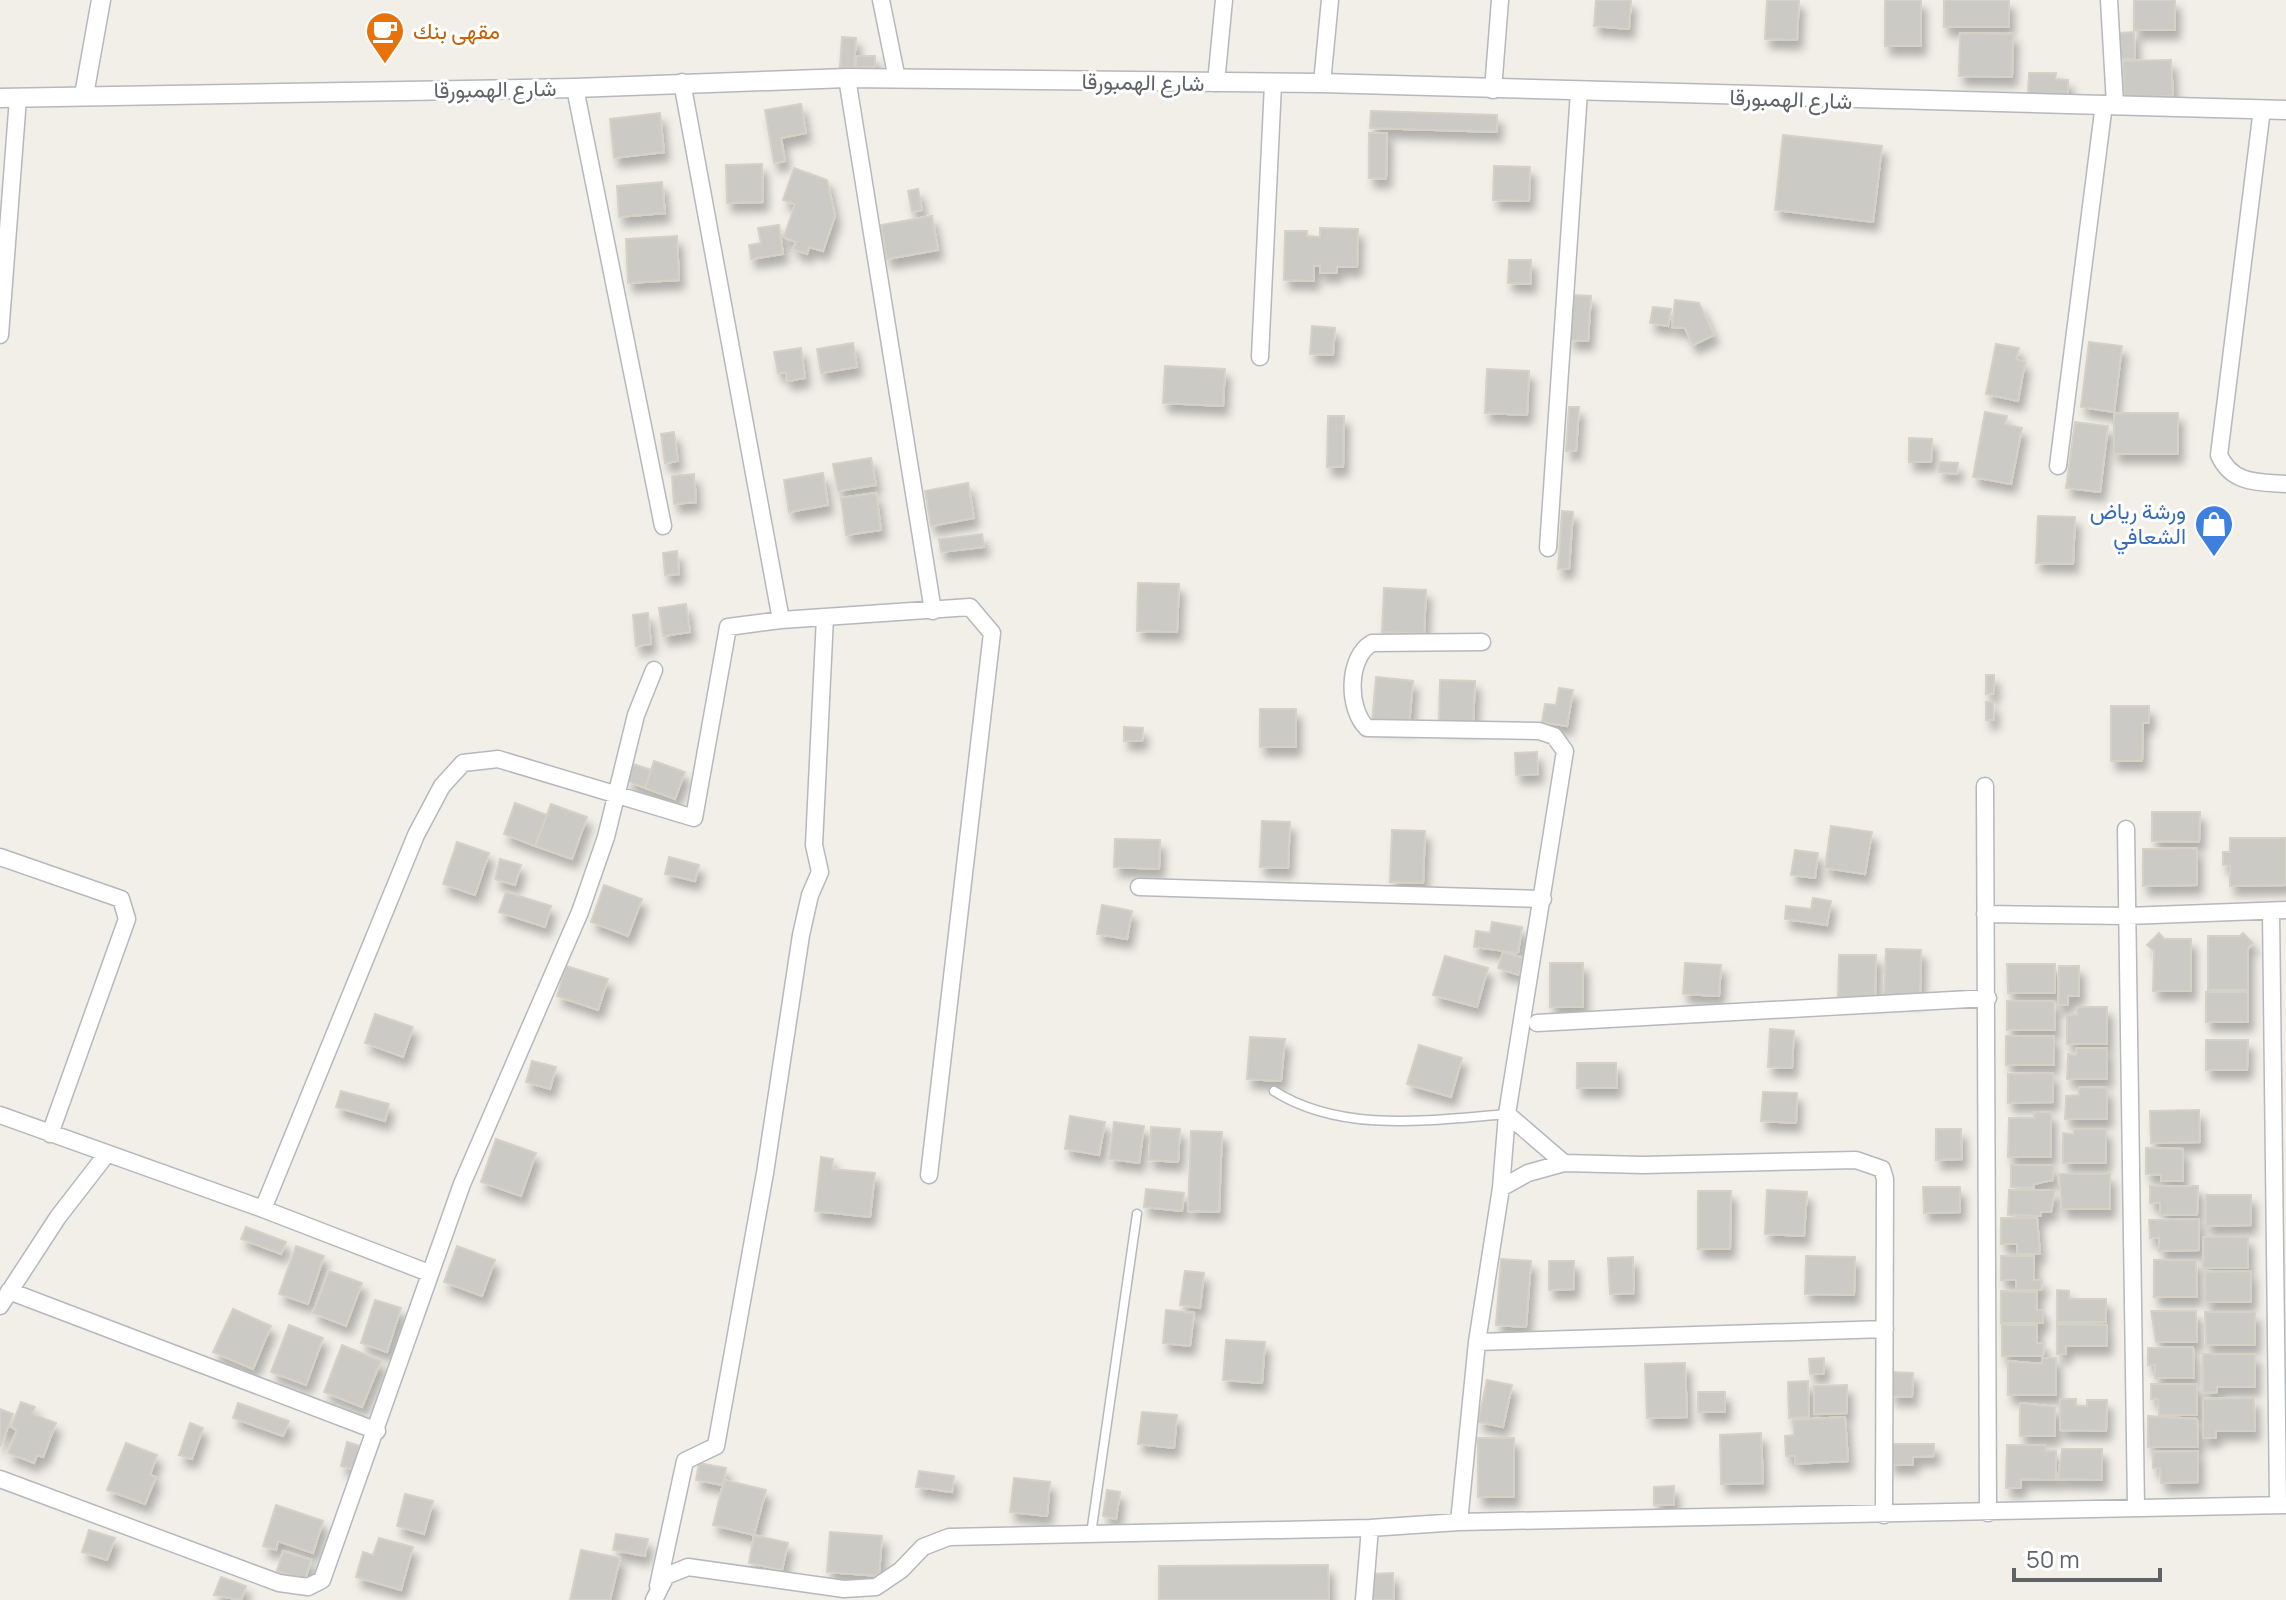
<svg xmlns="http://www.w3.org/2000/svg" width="2286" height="1600" font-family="Manrope,Vazirmatn,sans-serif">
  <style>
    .building { fill: #cccac5; stroke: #d6d1c6; stroke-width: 2; filter: url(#shadow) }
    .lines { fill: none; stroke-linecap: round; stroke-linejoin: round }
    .service-casing { stroke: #b5b8bc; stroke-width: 11 }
    .minor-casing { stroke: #b5b8bc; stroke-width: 19 }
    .tertiary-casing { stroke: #b5b8bc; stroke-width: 21 }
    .service { stroke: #fff; stroke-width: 8 }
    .minor { stroke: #fff; stroke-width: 16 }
    .tertiary { stroke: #fff; stroke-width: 18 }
    .labels { text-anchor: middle; stroke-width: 6; stroke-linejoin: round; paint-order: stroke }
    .food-label { font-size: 22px; fill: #c56008; stroke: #fff; text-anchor: start }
    .street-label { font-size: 22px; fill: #5f6368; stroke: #fff }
    .shop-label { font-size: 22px; fill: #366cbe; stroke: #fff; text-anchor: end }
  </style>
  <defs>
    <filter id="shadow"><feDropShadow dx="5" dy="9" stdDeviation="4" flood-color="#0004"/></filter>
  </defs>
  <rect width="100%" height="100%" fill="#f1efe8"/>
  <path class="building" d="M1596 0H1631L1629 29 1594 26Z
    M1767 0H1799L1797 40 1765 39Z
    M1885 0H1921V46H1885Z
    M1944 0H2009V27H1944Z
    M2134 0H2175V30H2134Z
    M2134 32 2135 59H2120L2119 33Z
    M1960 33 2013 34 2012 77 1959 76Z
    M842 37 856 38 854 68 840 67Z
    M856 56H875V67H856Z
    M2171 60 2173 96 2124 98 2123 61Z
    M2029 73H2056L2055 79 2068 80V95L2028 94Z
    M801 104 806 133 781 138 785 161 774 163 765 110Z
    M1371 111 1497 115V132L1370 128Z
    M660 113 664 152 614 158 610 119Z
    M1369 133H1387L1386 179 1369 178Z
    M1783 135 1882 146 1873 222 1775 210Z
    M762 164 763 202 727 203 726 165Z
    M1494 166 1530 167 1529 201 1493 200Z
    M794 168 827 180 835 216 823 251 809 247 807 254 793 249 796 242 784 237 795 204 783 200Z
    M662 182 665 213 619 217 617 186Z
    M918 189 922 210 912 212 908 191Z
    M932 216 938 250 887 259 881 225Z
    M779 225 783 254 751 259 749 245 761 243 758 228Z
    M1320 228 1358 229 1357 267H1337V273H1320V266H1314V281L1284 280 1285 231H1307V236L1320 237Z
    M677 236 679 280 628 283 626 239Z
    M1509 260H1531V284L1508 283Z
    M1573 295 1591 296 1588 341 1569 340Z
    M1675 300 1699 303 1714 335 1693 345 1685 328 1672 327Z
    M1653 307 1671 309 1668 326 1650 323Z
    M1312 326 1335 328 1333 355 1310 354Z
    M2089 342 2122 346 2114 412 2081 407Z
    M853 343 857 367 821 373 817 349Z
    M1996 344 2019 348 2016 360 2025 362 2018 401 1986 394Z
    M801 348 805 378 787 381 786 372 778 373 774 352Z
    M1165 366 1225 369 1223 406 1163 403Z
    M1487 369 1529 371 1527 415 1485 413Z
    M1569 407H1579L1576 451H1566Z
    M1985 412 2007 416 2005 424 2022 428 2011 484 1973 477Z
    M2114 413H2178V454H2114Z
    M1328 416H1344L1343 467H1327Z
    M2075 422 2108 426 2100 492 2066 488Z
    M674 432 678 461 665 463 661 434Z
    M1909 438 1932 439 1931 462H1909Z
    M871 458 876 485 838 491 833 464Z
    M1939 462 1958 463 1957 474 1939 472Z
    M823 473 828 505 789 512 784 480Z
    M694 474 696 502 674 504 672 476Z
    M968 483 974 518 931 526 925 491Z
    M876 493 881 530 846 535 841 498Z
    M1562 511 1573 512 1569 569H1558Z
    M2038 516 2075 517 2073 564 2036 563Z
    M982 534 984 547 941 552 939 539Z
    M677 551 679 574 665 575 663 553Z
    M1138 583 1179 584 1177 632 1137 631Z
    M1384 588 1426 590 1424 634 1382 632Z
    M686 604 690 632 663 636 659 608Z
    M648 613 651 644 636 646 633 615Z
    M1986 675H1994V693L1986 694Z
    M1376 677 1413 681 1409 726 1372 723Z
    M1440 680 1475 681 1473 726 1439 725Z
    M1559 688 1573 690 1567 726 1542 722 1545 704 1556 705Z
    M1986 702H1993L1994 720H1986Z
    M2111 706H2149V723H2143L2142 761H2111Z
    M1260 709H1296V747H1260Z
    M1124 727 1143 728 1142 741H1124Z
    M1537 752 1538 774 1516 775 1515 753Z
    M654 761 685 772 675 799 645 788Z
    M633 764 651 770 645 788 627 781Z
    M515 803 547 815 535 846 504 834Z
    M551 804 587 817 572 859 535 846Z
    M2152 812H2200L2199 842 2152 841Z
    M1262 821 1290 822 1288 868 1260 867Z
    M1831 826 1872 832 1865 874 1825 868Z
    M1392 830 1425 831 1423 883 1390 882Z
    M2230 838H2286V885L2230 886V866L2223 865V852H2230Z
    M1115 839 1160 840 1159 869 1114 867Z
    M457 842 489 853 475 895 443 884Z
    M2197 848V885L2143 886V849Z
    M1795 850 1818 853 1815 878 1791 875Z
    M669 857 699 865 695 881 665 874Z
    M500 859 521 865 515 885 495 879Z
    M604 885 642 899 628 936 591 922Z
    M506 892 551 906 545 927 499 912Z
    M1813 898 1831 901 1827 925 1785 919 1786 906 1811 909Z
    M1102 905 1132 911 1127 939 1097 934Z
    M1492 922 1522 927 1518 953 1474 947 1476 931 1490 933Z
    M2159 933 2164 939H2191V991H2153L2154 951 2147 945Z
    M2243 933 2253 943 2248 948V990H2208V936H2240Z
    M1886 949 1921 950 1920 997 1884 996Z
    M1503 952 1524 958 1519 975 1498 968Z
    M1839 955H1876L1875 998 1838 997Z
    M1445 956 1488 968 1477 1007 1433 995Z
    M1550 963H1583V1007H1550Z
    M1685 963 1721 965 1719 996 1683 994Z
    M2007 964H2055V993H2008Z
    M566 966 608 979 598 1010 557 996Z
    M2059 966H2079V996H2068V1005H2058Z
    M2206 992H2248V1022H2206Z
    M2007 1001H2054L2055 1030H2007Z
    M2077 1007H2107V1044H2067V1015H2077Z
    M375 1014 413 1027 403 1057 365 1043Z
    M1770 1029 1794 1031 1792 1068 1768 1067Z
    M2006 1036H2054V1065H2006Z
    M1250 1037 1285 1039 1281 1081 1247 1079Z
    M2206 1040H2248L2247 1070H2206Z
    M1419 1045 1462 1058 1451 1097 1407 1084Z
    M2076 1048H2107V1079H2067L2068 1054 2076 1055Z
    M532 1061 556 1067 550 1089 526 1082Z
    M1577 1063H1616L1617 1088H1577Z
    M2053 1073V1102L2008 1103V1074Z
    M2079 1087 2107 1088V1119H2065L2066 1096 2079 1095Z
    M341 1091 389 1104 385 1121 336 1107Z
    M1763 1092 1797 1093 1796 1123 1761 1121Z
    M2199 1110 2200 1142 2151 1143 2150 1111Z
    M2034 1112H2051V1157H2008L2009 1118H2034Z
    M1070 1116 1105 1122 1099 1155 1065 1149Z
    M1114 1122 1144 1126 1139 1163 1109 1159Z
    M1151 1127 1180 1129 1178 1162 1149 1160Z
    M1936 1129H1961L1962 1159 1936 1160Z
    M2074 1129H2106V1163H2063V1133L2074 1134Z
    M1191 1131 1222 1132 1219 1212 1188 1211Z
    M496 1139 536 1153 521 1196 481 1182Z
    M2146 1148 2183 1149V1181H2161V1175L2146 1174Z
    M821 1157 833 1159 832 1169 875 1173 870 1217 815 1211Z
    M2011 1165H2053V1180L2034 1184V1188L2011 1187Z
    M2059 1174H2110V1209H2062Z
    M2150 1186H2198L2197 1215H2160V1203H2150Z
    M1923 1187H1960V1212L1924 1213Z
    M1146 1189 1184 1193 1182 1211 1144 1207Z
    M1767 1190 1807 1192 1804 1236 1765 1234Z
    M2009 1190H2055L2051 1212H2041V1216L2008 1215Z
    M1698 1191H1731L1730 1249H1698Z
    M2206 1195H2251V1225L2206 1226Z
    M2001 1218H2037L2040 1254H2017V1244H2001Z
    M2199 1219V1250L2159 1251V1238H2150L2149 1220Z
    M246 1227 286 1242 281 1254 241 1239Z
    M2203 1237H2248V1268H2203Z
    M296 1246 324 1256 308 1304 279 1294Z
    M457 1246 495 1260 482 1296 444 1282Z
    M1806 1256 1855 1257 1854 1295 1805 1294Z
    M2001 1256H2034V1280H2042L2041 1290H2016V1280H2001Z
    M1633 1257 1634 1293 1610 1294 1608 1258Z
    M1501 1259 1531 1261 1526 1327 1496 1325Z
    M2154 1260H2196L2197 1297H2154Z
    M1549 1261H1574V1289L1549 1290Z
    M329 1271 362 1283 346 1326 313 1313Z
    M1185 1271 1204 1273 1200 1308 1180 1305Z
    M2251 1271V1302H2205V1272Z
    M2057 1290 2069 1291V1299H2106V1322H2057Z
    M2001 1291 2037 1292V1310H2043V1323H2001Z
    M375 1300 401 1308 387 1352 361 1343Z
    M233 1309 271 1326 253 1369 213 1352Z
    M1166 1310 1194 1313 1190 1346 1163 1343Z
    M2151 1311H2196L2197 1342H2156Z
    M2205 1312H2255V1345H2206Z
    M2057 1324 2107 1325V1346H2066V1354H2057Z
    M289 1325 323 1338 306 1385 271 1372Z
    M2002 1325H2037V1343H2044L2043 1356H2002Z
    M1226 1340 1265 1342 1262 1383 1223 1380Z
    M342 1345 381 1361 362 1407 324 1392Z
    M2193 1347 2194 1378H2155V1365H2148V1348Z
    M2203 1354H2255V1387H2217V1392L2203 1393Z
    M1824 1358V1374H1810L1809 1359Z
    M2042 1358H2056V1395H2008V1361L2042 1364Z
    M1685 1363 1687 1417 1647 1418 1645 1364Z
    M1891 1372 1913 1373 1912 1397 1891 1396Z
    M1487 1380 1512 1385 1503 1427 1478 1422Z
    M1808 1381 1809 1417 1789 1418 1788 1382Z
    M2151 1384H2197V1415H2159L2158 1399H2151Z
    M1847 1385V1413L1814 1414V1386Z
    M1698 1392H1725V1412H1698Z
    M2254 1398 2255 1431H2216V1438H2203V1399Z
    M2060 1399H2076V1406H2087V1400H2107L2106 1431 2060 1430Z
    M21 1402 35 1407 32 1414 56 1423 43 1457 37 1455 34 1463 8 1453 17 1430 11 1427Z
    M238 1403 289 1421 283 1436 233 1418Z
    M2020 1403 2055 1407V1436H2020Z
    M0 1409 13 1414 0 1447Z
    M1142 1412 1177 1415 1174 1448 1138 1444Z
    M2148 1416 2197 1419 2198 1447H2148Z
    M1845 1417 1848 1461 1795 1464V1456H1786L1785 1436 1794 1435 1793 1420Z
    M190 1423 203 1428 192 1459 179 1455Z
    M1761 1433 1763 1483 1721 1484 1720 1435Z
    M1478 1438H1514V1497H1478Z
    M347 1442 360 1446 353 1469 341 1466Z
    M126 1443 157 1455 150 1475 156 1477 145 1504 107 1490Z
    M1890 1444H1934V1456L1913 1457V1465H1890Z
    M2007 1445H2045V1451H2056V1480L2021 1479V1488H2006Z
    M2062 1449H2102V1480L2058 1479Z
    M2198 1451V1482L2161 1483 2160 1468H2153V1452Z
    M699 1463 726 1468 723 1485 696 1480Z
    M919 1471 954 1476 952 1492 916 1487Z
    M1014 1478 1050 1482 1047 1516 1010 1512Z
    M724 1480 766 1490 754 1535 713 1525Z
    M1674 1486V1505H1654V1487Z
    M1107 1490 1120 1492 1116 1519 1103 1516Z
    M405 1494 433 1501 424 1534 397 1526Z
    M276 1505 323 1521 313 1553 278 1541 276 1550 263 1546Z
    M89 1530 115 1538 107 1560 82 1552Z
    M830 1532 882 1536 879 1576 827 1572Z
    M616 1534 648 1539 645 1556 613 1550Z
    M754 1535 788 1543 782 1570 749 1563Z
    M379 1538 413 1547 401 1590 356 1577 363 1552 373 1555Z
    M581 1550 620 1558 610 1600H570Z
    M283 1551 311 1560 305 1580 277 1571Z
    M1328 1565 1329 1600H1159V1566Z
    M1393 1573 1394 1600H1372V1574Z
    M221 1577 246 1586 241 1600 214 1595Z"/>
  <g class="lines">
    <defs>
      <path id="service" d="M1274 1091C1342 1134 1431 1120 1507 1114
        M1091 1534 1137 1214"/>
      <path id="minor" d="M881 0 897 79
        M2109 0 2115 104
        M847 78 933 611
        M1216 83 1224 0
        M1322 83 1330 0
        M575 88 663 526
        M1493 90 1500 0
        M2262 109 2219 455C2232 484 2257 482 2286 484
        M0 335 18 98
        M1260 357 1273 84
        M2058 466 2104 104
        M1548 548 1579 92
        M781 620 970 607 992 633 929 1175
        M1985 786 1988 1513
        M2126 829 2136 1507
        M0 857 121 899 127 919 50 1134
        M1139 887 1543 899
        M2271 911 2278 1504
        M1985 914 2127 916 2286 910
        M1537 1023 1988 998
        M1507 1114 1564 1163
        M0 1115 263 1209 429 1273
        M1501 1188 1528 1173 1564 1163 1643 1165 1856 1160 1882 1169 1885 1179 1884 1515
        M263 1209 416 835 442 786 463 763 498 759 694 818 728 627 781 620 682 82
        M9 1291 377 1431
        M0 1306 58 1217 106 1155
        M1477 1342 1885 1329
        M0 1479 279 1583 308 1587 322 1580 462 1184 580 912 606 837 636 715 654 670
        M1459 1522 1477 1342 1501 1188 1507 1114 1565 751 1554 736 1539 731 1367 728C1347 709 1347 657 1372 643L1482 642
        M658 1586 685 1461 716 1446 765 1173 801 935 810 895 820 872 814 845 825 617
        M654 1600 666 1576 688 1567 844 1589 876 1587 901 1570 923 1547 949 1537 1370 1528 1459 1522 2286 1505
        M1364 1600 1370 1528"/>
      <path id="tertiary" d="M84 95 101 0
        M0 98 575 88 847 78 1322 83 2286 110"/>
    </defs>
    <use href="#service" class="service-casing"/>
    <use href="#minor" class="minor-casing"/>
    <use href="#tertiary" class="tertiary-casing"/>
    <use href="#service" class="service"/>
    <use href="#minor" class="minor"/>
    <use href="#tertiary" class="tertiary"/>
  </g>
  <defs>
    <symbol id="cafe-pin" viewBox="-11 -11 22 30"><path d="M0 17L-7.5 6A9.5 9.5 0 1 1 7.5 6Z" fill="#e8710a" stroke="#fff"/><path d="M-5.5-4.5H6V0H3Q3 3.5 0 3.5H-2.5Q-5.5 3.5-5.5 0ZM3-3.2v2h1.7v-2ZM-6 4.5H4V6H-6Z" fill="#fff"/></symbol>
    <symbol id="shop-pin" viewBox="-11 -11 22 30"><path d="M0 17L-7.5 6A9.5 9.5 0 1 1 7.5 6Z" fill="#3f7fe0" stroke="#fff"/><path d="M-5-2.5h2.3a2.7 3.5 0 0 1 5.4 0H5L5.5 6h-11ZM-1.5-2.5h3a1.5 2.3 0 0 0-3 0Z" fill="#fff"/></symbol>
  </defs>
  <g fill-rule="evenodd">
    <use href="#cafe-pin" x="363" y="9" width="44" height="60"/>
    <use href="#shop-pin" x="2192" y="502" width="44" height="60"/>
  </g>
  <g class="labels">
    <g class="food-label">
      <text x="413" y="39">مقهى بنك</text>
    </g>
    <g class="street-label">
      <text transform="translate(1143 82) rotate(1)" y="8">شارع الهمبورقا</text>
      <text transform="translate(495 89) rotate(-1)" y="8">شارع الهمبورقا</text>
      <text transform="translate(1791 99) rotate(2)" y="8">شارع الهمبورقا</text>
    </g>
    <g class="shop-label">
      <text x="2186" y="519">ورشة رياض<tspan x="2186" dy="25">الشعافي</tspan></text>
    </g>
  </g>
  <path d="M2014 1568v12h146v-12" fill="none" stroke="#5f6368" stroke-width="4"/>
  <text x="2026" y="1568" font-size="24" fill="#5f6368" stroke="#ffffff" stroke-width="6" paint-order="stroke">50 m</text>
</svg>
